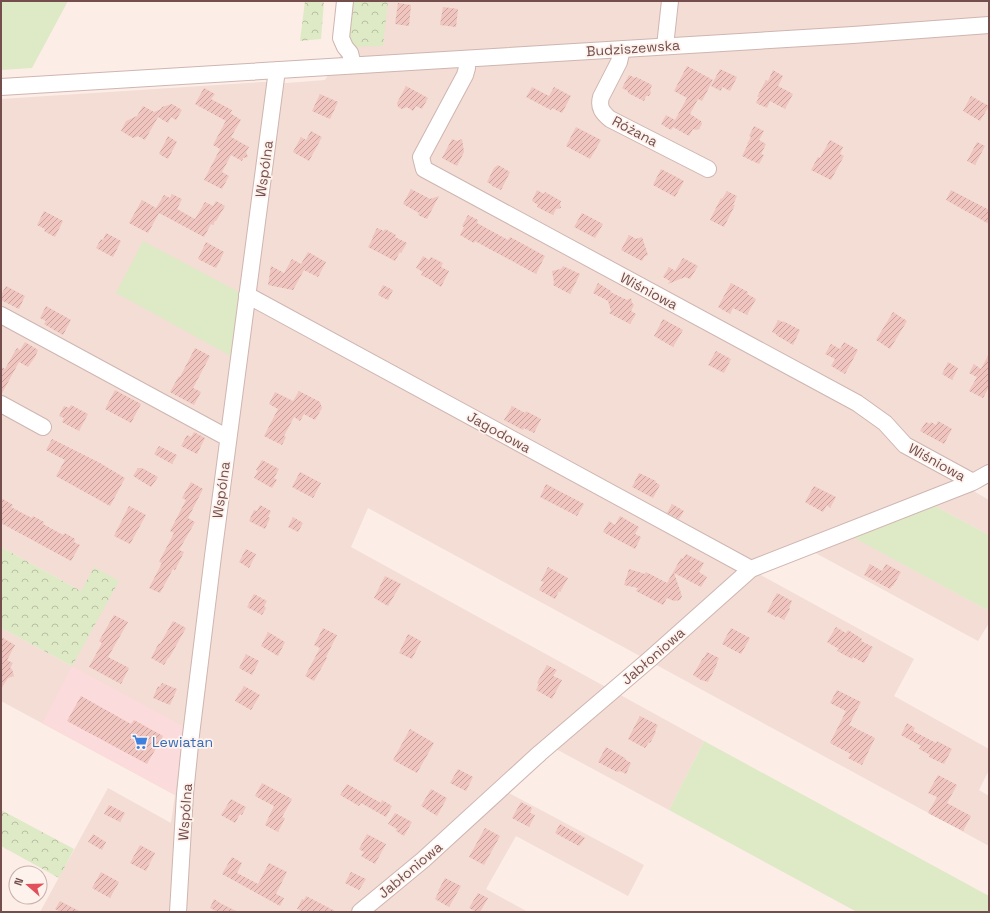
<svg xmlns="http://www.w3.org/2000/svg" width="990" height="913" font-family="'Space Grotesk',sans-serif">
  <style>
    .residential { fill: #f3ddd5 }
    .commercial { fill: #fbdbdb }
    .green { fill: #dee9c5 }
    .forest { fill: url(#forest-crowns) }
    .building { fill: url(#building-hatch) }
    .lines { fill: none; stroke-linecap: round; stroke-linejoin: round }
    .minor-casing { stroke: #cfb5b0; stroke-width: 18 }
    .minor { stroke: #fff; stroke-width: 16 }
    .labels { text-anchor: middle; stroke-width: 3.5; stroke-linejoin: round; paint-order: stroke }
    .street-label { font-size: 14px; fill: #744e4c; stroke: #fef2ed }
    .shop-label { font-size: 14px; fill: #366cbe; stroke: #fef2ed; text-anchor: start }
  </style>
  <defs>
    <pattern id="forest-crowns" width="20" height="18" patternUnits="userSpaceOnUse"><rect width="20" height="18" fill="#dee9c5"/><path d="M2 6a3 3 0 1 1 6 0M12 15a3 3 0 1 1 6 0" fill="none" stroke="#b9bfa2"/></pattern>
    <pattern id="building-hatch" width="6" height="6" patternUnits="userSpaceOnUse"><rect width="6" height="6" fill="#f0c4bf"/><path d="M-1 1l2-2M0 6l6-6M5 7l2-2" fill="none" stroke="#c7a19d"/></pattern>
  </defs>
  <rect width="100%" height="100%" fill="#fcede7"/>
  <path class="residential" d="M351 1H989V477L970 489 989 500V535L933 505 850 535 989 611V623L978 641 810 550 757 573 914 659 894 696 989 749V770L979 790 989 796V846L368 508 351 547 704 741 669 810 556 749 507 792 644 865 628 896 516 836 486 889 528 912H40L108 788 171 823 175 795 1 701V628L72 666 81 591 1 547V99L263 82 287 83 325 80 346 47Z"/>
  <path class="commercial" d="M72 666 183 726 175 795 42 723Z"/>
  <path class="green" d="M1 1H68L32 68 1 70Z
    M143 241 239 292 231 356 116 293Z
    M933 505 989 535V611L849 535Z
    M704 741 989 896V912H857L669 810Z"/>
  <path class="forest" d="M305 1H324L321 39 300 41Z
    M351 1H388L383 46 346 47Z
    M1 547 81 591 94 567 119 581 72 666 1 628Z
    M1 810 74 849 59 878 1 846Z"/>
  <path class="building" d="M398 3 411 5 409 26 395 24Z
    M443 7 458 9 456 27 440 25Z
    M687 66 713 80 702 101 698 99 690 114 701 121 702 124 699 129 696 130 693 129 689 136 673 127 671 130 661 124 666 115 675 120 687 98 674 91Z
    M720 69 737 77 730 91 722 87 721 91 711 86Z
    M773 70 783 76 778 86 793 94 785 109 770 101 767 108 756 103 759 97H757L766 80 768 81Z
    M629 75 635 78 636 77 652 85 650 90 651 92 649 96H646L644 101 628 93V91L622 88Z
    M406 86 428 98 422 109 416 106 413 111 407 107 402 109 398 107 397 103Z
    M532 87 549 96 554 87 571 96 562 113 552 108 551 110 526 97Z
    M204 88 215 94 211 99 232 110 226 121 195 104Z
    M320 94 338 102 330 119 312 111Z
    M971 96 989 106 980 121 963 111Z
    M172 104 182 110 176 120 171 117 168 123 158 117 145 140 138 136 133 138 121 131 126 121 137 116 143 106 154 112 161 109 162 107Z
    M230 113 241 120 231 137 249 147 246 152 248 157 243 158 242 161 231 155 222 172 229 176 222 189 204 180 220 149 213 145Z
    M754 126 764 131 759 140 766 144 761 154 764 155 759 164 742 156 748 144H747L751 137 749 136Z
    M576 127 601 140 590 159 566 146Z
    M311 131 322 137 309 161 293 152 301 137 306 140Z
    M168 136 177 142 168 159 159 154Z
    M452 139 457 141 462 139 464 152 457 166 442 158Z
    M830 140 843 147 840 154 844 156 831 180 811 170 818 157 820 158Z
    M977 142 985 146 975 165 967 161Z
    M498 165 510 172 501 190 495 187H493L492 185 487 182 494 168Z
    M661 169 684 181 675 197 653 185Z
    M411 189 430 199 439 196 427 219 418 215 419 213 403 204Z
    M537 190 544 194 545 192 561 201 560 204 561 208 556 209 553 215 537 207 538 205 532 201Z
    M951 190 989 210V224L946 200Z
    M727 191 737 196 733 205H735L724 227 710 220 721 198 722 199Z
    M172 194 182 199 177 209 195 219 205 202 213 206 216 201 225 206 216 221H215L213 225 211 224 204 237 159 213 148 233 129 223 142 200 156 208 164 195 170 198Z
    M44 211 63 221 55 237 44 231 45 229 37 225Z
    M582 213 603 224 595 238 574 227Z
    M468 215 478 220 477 223 508 240 510 237 545 256 536 274 475 241 474 243 460 235 464 227 462 226Z
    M377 228 384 231 385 229 396 235 395 237 407 243 401 253 400 252 395 261 368 247 373 238H372Z
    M106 233 121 241 113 257 96 248 101 239 103 240Z
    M629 235 636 239 642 237 648 255 645 256 642 261 621 250Z
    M206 242 224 252 216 268 198 259Z
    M308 252 326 262 318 277 304 270 293 290 268 285 271 266 284 273 292 259 301 264Z
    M423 256 429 260 431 257 443 263 441 267 449 271 441 287 433 282V281L421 275 423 272 416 268Z
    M683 258 698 266 690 279 685 277 668 284 670 281 663 277 669 267 675 271Z
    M563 266 580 274 570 294 553 285 554 282 552 271 561 269Z
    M598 283 611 291 610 292 627 300 631 298 632 303 634 305 631 311 636 314 630 324 609 313 611 311 608 301 593 293Z
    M731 283 748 292 747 294 756 299 747 315 733 308 730 314 718 307Z
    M383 285 393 290 388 300 378 295Z
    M6 286 25 296 19 309 1 300V295Z
    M46 306 71 320 63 335 44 324 46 321 40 318Z
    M893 312 907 321 890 349 876 340Z
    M663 319 683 330 673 347 654 336Z
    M778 320 783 322V321L800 330 793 345 776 335V334L772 332Z
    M25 342 38 350 35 357 28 367 19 362 1 395V367L5 369 14 353 17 348 20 350Z
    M844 342 858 350 845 374 831 366 835 359 825 354 831 344 840 349Z
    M195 348 210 356 193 388 201 392 194 405 170 392 179 376 180 377Z
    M716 351 731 359 724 373 708 365Z
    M989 354V387L983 398 969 391 977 377 969 373 974 364 981 369Z
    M948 362 958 368 952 380 942 374Z
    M115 390 141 404 131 423 105 409Z
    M299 391 320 402 322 408 315 420 304 414 300 421 294 417 284 436 286 437 282 445 264 436 278 409 269 404 275 392 293 401Z
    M71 405 88 414 79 431 62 422 64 418 59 416 64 406 69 408Z
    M512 406 525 413 526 411 541 419 534 433 524 428 523 430 504 420Z
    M938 421 952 429 944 444 920 431 926 422 930 424 931 422 936 425Z
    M194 432 205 438 197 454 181 446 187 435 191 437Z
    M52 439 100 463 125 478 110 506 56 476 65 460 46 450Z
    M159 446 177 455 172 464 154 454Z
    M262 460 279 469 274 478 277 480 272 488 254 478 258 471 256 470Z
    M138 468H142L158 477 151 487 133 476Z
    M300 472 321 483 313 498 292 487Z
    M639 473 656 481 655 482 660 485 653 498 632 487Z
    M191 482 203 489 188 518 195 522 179 550 184 552 175 570 173 569 160 593 149 588 162 563 159 562 174 533 170 531 186 500 182 498Z
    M546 484 584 504 577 516 540 497Z
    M814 486 836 497 830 508 827 505 823 512 805 502Z
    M1 498 13 505 11 507 24 514 32 518 33 516 44 522 43 524 63 535 65 533 75 539 74 542 80 545 71 561 1 523Z
    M672 504 684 511 679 519 667 513Z
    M260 505 271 511 268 517 270 518 265 529 249 521 254 510 257 511Z
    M129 506 146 515 130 544 114 536Z
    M620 516 639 527 635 534 641 537 635 549 603 532 609 521 615 525Z
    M293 517 303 523 298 532 288 527Z
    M246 549 256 554 249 568 239 562Z
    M686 554 704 563 699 572 707 577 701 587 674 573 682 596 680 600 674 601 667 598 663 605 636 591 638 588 624 585 629 569 645 574 646 572 667 583 681 558 683 559Z
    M870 564 882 571 886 564 901 572 893 586H892L890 589 864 575Z
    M548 567 568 578 560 592 559 591 555 599 539 590 544 582 541 581Z
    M385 576 401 584 388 606 374 598Z
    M777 593 792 601 789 608 790 609 784 620 777 616 776 617 767 612Z
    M254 594 267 601 264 606 266 608 262 615 247 607Z
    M114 615 128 622 108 657 129 668 121 684 89 667 102 643 99 641Z
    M173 621 186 628 169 658H168L164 665 151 658 159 643 160 644Z
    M836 627 846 633 848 630 862 639 861 641 873 647 864 663 853 657 852 659 837 651 839 649 827 642Z
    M323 628 337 635 326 657 327 658 314 681 305 676 320 648 314 645Z
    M731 628 750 638 741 654 722 644Z
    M268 632 285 642 278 656 261 646Z
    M408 634 421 641 412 659 399 653Z
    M1 637 15 645 7 660 13 663 10 668 12 669 14 676 8 678 1 689Z
    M707 652 719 658 716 665H717L708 682 701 680 693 675 703 658H704Z
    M246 654 259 661 252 675 239 668Z
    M547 665 557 670 553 676 562 680 552 699 536 690 539 684 537 683Z
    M162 683 177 689 170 705 153 698 158 686 160 687Z
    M244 686 260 695 251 710 235 701 239 693H240Z
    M837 690 861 702 849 725 875 738 862 765 848 758 851 754 830 743 846 711 830 703Z
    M81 696 131 724 134 720 163 736 147 764 67 721Z
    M640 716 658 725 655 731 656 732 650 743 649 742 645 748 628 739Z
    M907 723 915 728 913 731 936 743 937 741 952 749 944 764 929 757 930 755 919 749 921 746 901 735Z
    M410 729 434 743 417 773 393 760Z
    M606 747 625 758 626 760 631 763 626 774 620 771 617 772 598 762Z
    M458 769 473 777 466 791 450 783Z
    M938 775 957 785 947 803 971 816 963 831 928 813 937 797 928 793Z
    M262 783 292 799 282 817 285 818 278 832 265 825 274 806 255 796Z
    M347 784 381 803 382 800 392 806 386 817 361 803 359 806 340 795Z
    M431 789 447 798 437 816 421 806Z
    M231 799 246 807 242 815 240 814 235 823 221 815Z
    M521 802 532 808 530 813 535 815 529 827 512 818Z
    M109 805 125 813 120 822 104 814Z
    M395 813 412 822 404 836 396 831 397 829 388 824Z
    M560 824 585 838 579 846 555 833Z
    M485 828 500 836 484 865 469 857Z
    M93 834 106 842 102 850 88 842Z
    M367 834 386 844 375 864 361 856 364 852 359 849Z
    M140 845 155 853 146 871 130 863Z
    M232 857 242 863 237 873 258 884 269 863 287 872 276 894 284 898 280 906 222 874Z
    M101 872 119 882 110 898 92 888Z
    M351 872 366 879 359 890 345 883Z
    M445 878 461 886 449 907 435 899 439 891H438Z
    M478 893 488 898 480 912H477L469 908Z
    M306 896 337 912H304L297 909 302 899 304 900Z
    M214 899 220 903 238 912H218L210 908Z
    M60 901 81 912H61L55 909Z"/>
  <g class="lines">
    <defs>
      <path id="minor" d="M345 1 341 38 345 47 350 53 353 65
        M665 46 670 1
        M622 49 619 62 601 97C598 108 603 113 610 119L708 169
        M467 59V68L465 75 421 157 424 169 857 403 885 423 905 445 973 482
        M1 87 853 35 989 25
        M247 295 751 569
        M1 315 228 438
        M1 404 43 427
        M178 912 185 794 191 735 213 556 277 70
        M360 912 423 860 540 753 650 659 751 569 973 482 989 473"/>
    </defs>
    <use href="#minor" class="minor-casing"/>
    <use href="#minor" class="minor"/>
  </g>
  <defs>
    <symbol id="supermarket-bare" viewBox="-9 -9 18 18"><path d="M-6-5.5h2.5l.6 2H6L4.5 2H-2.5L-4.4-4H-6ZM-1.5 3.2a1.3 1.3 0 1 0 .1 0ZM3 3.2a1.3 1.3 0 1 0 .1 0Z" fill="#3f7fe0" stroke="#fef2ed" stroke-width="2.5" paint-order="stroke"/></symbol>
  </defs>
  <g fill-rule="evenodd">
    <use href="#supermarket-bare" x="129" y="731" width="22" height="22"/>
  </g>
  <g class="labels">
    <g class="street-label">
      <text transform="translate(633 48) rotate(-4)" y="5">Budziszewska</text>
      <text transform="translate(635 131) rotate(28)" y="5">Różana</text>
      <text transform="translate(264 169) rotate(-82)" y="5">Wspólna</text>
      <text transform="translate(649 291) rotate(28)" y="5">Wiśniowa</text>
      <text transform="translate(499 432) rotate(29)" y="5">Jagodowa</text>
      <text transform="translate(937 462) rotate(29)" y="5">Wiśniowa</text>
      <text transform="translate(221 490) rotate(-82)" y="5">Wspólna</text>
      <text transform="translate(653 656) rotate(-41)" y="5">Jabłoniowa</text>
      <text transform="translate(185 812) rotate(-86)" y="5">Wspólna</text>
      <text transform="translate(410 870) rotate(-40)" y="5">Jabłoniowa</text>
    </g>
    <g class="shop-label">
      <text x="152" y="747">Lewiatan</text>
    </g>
  </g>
  <rect width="990" height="913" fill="none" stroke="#744e4c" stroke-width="4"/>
  <g transform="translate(28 885) rotate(290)"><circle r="19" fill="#fef2ed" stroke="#c7b0ad"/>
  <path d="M0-3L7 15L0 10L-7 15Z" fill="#e1505b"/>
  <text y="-6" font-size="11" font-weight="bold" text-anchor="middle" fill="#744e4c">N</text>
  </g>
</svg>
